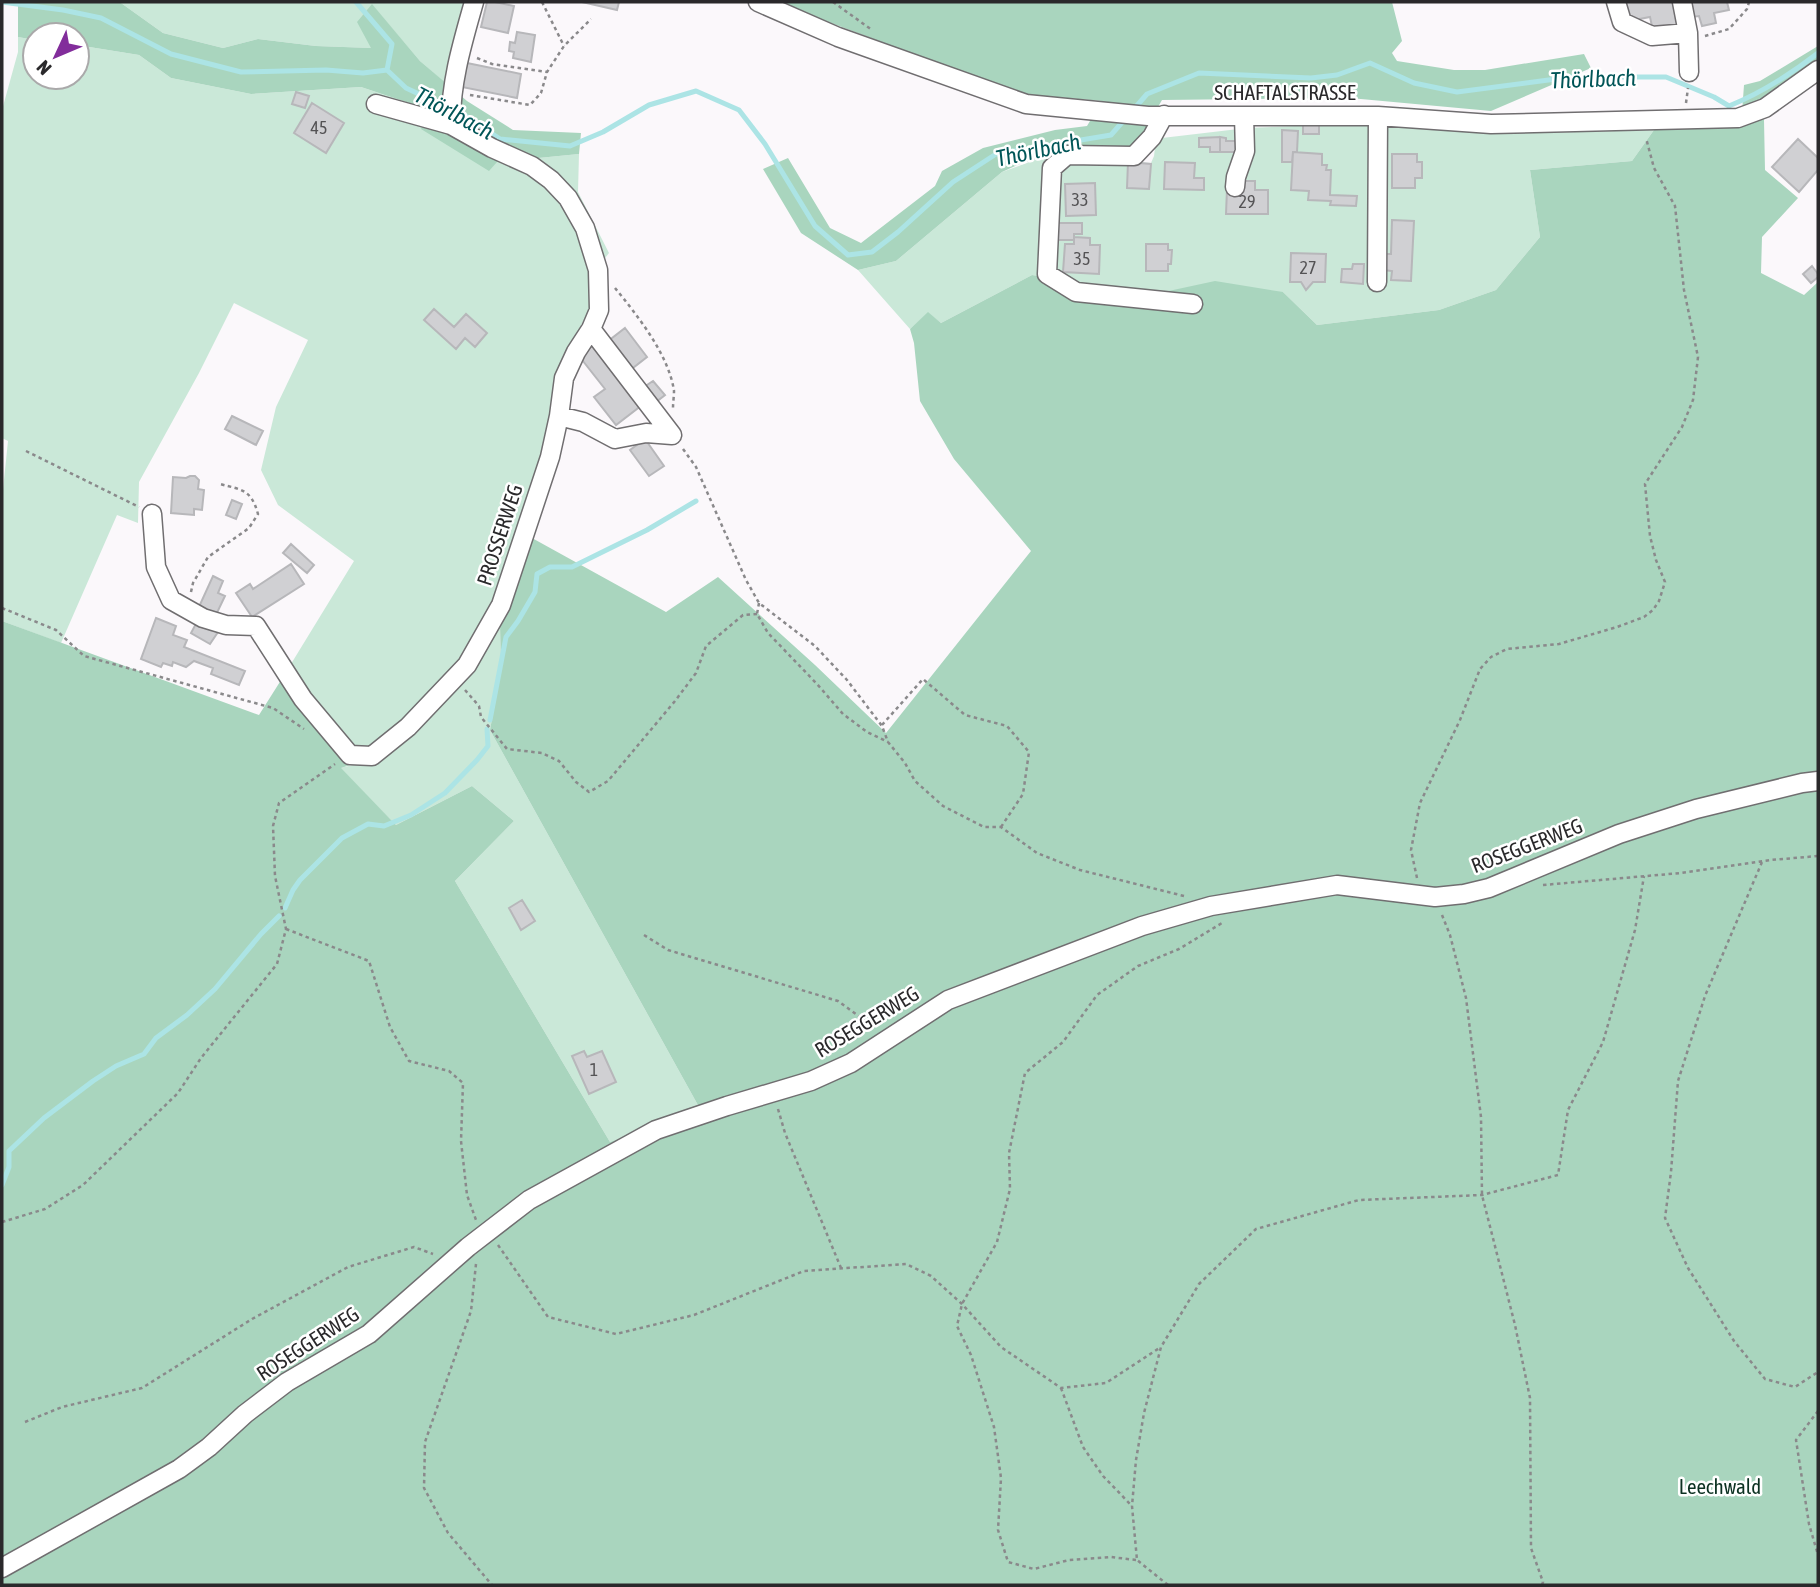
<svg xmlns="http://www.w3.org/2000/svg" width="1820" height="1587" font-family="'Asap Condensed',sans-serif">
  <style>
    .green { fill: #cae8d8 }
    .forest { fill: #a9d5be }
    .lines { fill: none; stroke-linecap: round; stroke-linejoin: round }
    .stream { stroke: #ace4e5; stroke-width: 5 }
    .building { fill: #d0d0d3; stroke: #b7b7ba; stroke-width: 2 }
    .minor-casing { stroke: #706e70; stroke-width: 21 }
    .path { stroke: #8a898b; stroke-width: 2.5; stroke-dasharray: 3.5 3.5; stroke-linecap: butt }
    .minor { stroke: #fff; stroke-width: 18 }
    .labels { text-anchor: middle; stroke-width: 5; stroke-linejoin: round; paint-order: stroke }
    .number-label { font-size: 18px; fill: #545355 }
    .street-label { font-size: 21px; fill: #2a292b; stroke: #fff }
    .park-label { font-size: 21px; fill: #0c3222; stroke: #fff }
    .water-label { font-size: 23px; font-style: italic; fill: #005557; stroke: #fff }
  </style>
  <rect width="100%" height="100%" fill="#fbf8fb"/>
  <path class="green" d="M113 2H465L444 82 420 61 372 5 371 48 316 46 258 39 223 48 163 33 121 3Z
    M18 37 35 40V77H77V45L139 55 171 78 251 94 361 87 430 110 497 162 579 154 578 192 609 253 592 275 589 310 570 348 532 538 500 625 501 668 490 730 699 1107 610 1142 455 881 514 821 472 786 396 825 340 768 353 765 283 677 354 561 278 505 261 470 276 407 308 340 234 303 199 373 139 482 138 523 117 515 61 643 2 621V499L8 441 2 438V110L18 52Z
    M1370 123 1472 131 1537 133 1654 130 1632 161 1530 170 1540 237 1496 290 1439 310 1317 325 1283 292 1150 295 1056 279 1052 266 1059 170C1073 155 1129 162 1151 163L1154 156 1155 148 1162 138 1247 128Z
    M1046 156 1042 277 1032 275 941 323 928 313 910 329 858 270 896 261 1002 172Z"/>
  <path class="forest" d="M18 2 121 3 163 33 223 48 258 39 316 46 371 48 357 22 372 4 420 61 467 101 513 130 581 133 579 154 497 162 489 171 421 129 430 110 361 87 251 94 171 78 139 55 77 45V35H35V40L18 37Z
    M781 2H1392L1402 41 1392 53 1397 61 1454 70H1485L1584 54 1591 68 1491 111 1350 98 1162 100 1135 147 1070 149 1022 163 1002 172 896 261 858 270 801 233 763 169 788 158 830 228 861 243 935 186 942 171 983 148 1055 130 1087 126 1102 101 1021 94 807 14Z
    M1818 46V61L1757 103 1764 120 1765 170 1798 198 1762 237 1761 273 1804 295 1818 282V1585H2V621L259 715 283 677 353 764 341 768 396 825 472 786 514 821 455 881 610 1142 699 1107 490 730 501 668 500 625 532 538 666 612 718 577 815 665 886 733 1031 551 954 459 920 401 914 343 910 329 928 312 941 323 1032 275 1150 295 1215 281 1283 292 1317 325 1439 310 1496 290 1540 237 1530 170 1632 161 1654 130 1670 128 1741 126 1744 85 1760 81Z"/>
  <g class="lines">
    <path class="stream" d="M2 2 63 10 101 18 171 54 241 72 326 70 363 73 387 70
      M356 2 392 44 387 70 406 88 466 116 500 139 570 146 603 132 649 105 696 91 739 110 765 144 815 226 848 255 872 252 898 232 953 182 996 154 1111 135 1125 119
      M1134 109 1147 94 1199 73 1311 78 1337 75 1370 63 1414 83 1457 92 1571 77H1666L1714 97 1729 106C1761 93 1791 74 1818 53
      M490 720 506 637 518 621 535 592 537 574 550 567H572L647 530 696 501
      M285 908 293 890 300 880 342 838 368 824 384 826 411 815 445 793 477 760 488 746 487 729
      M2 1185 9 1167V1151L44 1118 93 1081 116 1066 144 1054 156 1038 187 1015 215 989 261 934 279 916"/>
  </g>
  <path class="building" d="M487 2H495L514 6 508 33 481 27Z
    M582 2H619L617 10Z
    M1626 2H1676L1681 26 1653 31 1650 17 1629 21Z
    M1689 2H1727L1729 10 1714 13 1716 23 1702 26 1699 16 1692 17Z
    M517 32 535 35 531 62 513 58 514 52 509 51 510 42 515 43Z
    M467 63 521 74 517 98 462 87Z
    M296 92 309 96 305 108 292 104Z
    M312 103 344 123 326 153 294 133Z
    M1303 124H1319V134H1303Z
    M1282 130 1298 131 1297 152H1293L1292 162H1282Z
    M1220 137V152H1210V147H1199V138Z
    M1220 137 1226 138V141H1240V152H1220Z
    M1798 139 1818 158V170L1799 192 1772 167Z
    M1293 152 1322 154V165H1327L1326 170H1331L1330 195 1357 196 1356 206 1330 205 1331 201 1308 200 1309 191 1291 190Z
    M1392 154H1417V162H1422V178H1415V188H1392Z
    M1128 162 1151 164 1149 189 1127 188Z
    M1165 162 1195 163 1194 178H1204V190L1164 189Z
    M1237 181H1255V190H1268V214H1226L1227 189H1237Z
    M1095 183 1096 215 1066 216 1065 184Z
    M1392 220 1414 221 1411 281 1391 280 1392 271 1384 270V254H1391Z
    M1057 223H1082V234H1074V240H1057Z
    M1074 237 1090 238V245H1100L1099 274 1063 272 1065 244H1074Z
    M1146 244H1168V250H1172L1171 264H1168V271H1146Z
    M1291 253 1326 254 1325 282H1313L1306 290 1301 282H1290Z
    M1353 264H1364L1363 284 1341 282 1342 269H1352Z
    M1812 266 1818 274V277L1811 283 1803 274Z
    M434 309 454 327 466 314 487 333 475 347 465 338 456 349 424 320Z
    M625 328 647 357 629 371 607 342Z
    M595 344 642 405 616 425 594 397 605 389 579 356Z
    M653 381 665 395 656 402 644 387Z
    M232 416 263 431 256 445 225 429Z
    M645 439 664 466 649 476 630 450Z
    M190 476H195L199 480 198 489 204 490 202 510 194 509V515L171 513 173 477 186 478Z
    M232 500 242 504 236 519 226 515Z
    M291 544 314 565 307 573 283 553Z
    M291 564 304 584 252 617 236 593 250 584 253 589Z
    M213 576 223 581 218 593 225 596 215 617 198 609Z
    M156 618 176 626 173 635 187 640 184 647 245 671 239 685 211 674 213 668 194 661 186 667 173 662 172 666 163 663 161 667 141 659Z
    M198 620 218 632 210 644 191 633Z
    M522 900 535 921 521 930 509 908Z
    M584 1051 587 1057 602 1051 616 1082 589 1094 572 1056Z"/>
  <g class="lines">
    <defs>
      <path id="minor" d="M758 2 838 37 1026 104 1148 116H1378L1491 124 1738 118 1765 108 1818 70
        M1616 2 1622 22 1652 36 1688 33
        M1682 2 1688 33 1689 72
        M376 104 451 125
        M1164 115 1152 137 1134 156 1067 155 1052 168 1047 274 1076 292 1193 304
        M1235 187 1236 177 1245 151 1244 116
        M1377 282 1378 116
        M591 329 672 435
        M559 416 583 422 615 439 646 433 672 435
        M152 514 156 567 171 600 203 618 226 625 256 626 303 699 350 755 372 756 408 727 467 665 501 605 550 457 559 416 564 378 576 352 591 329 599 310 598 270 585 228 568 198 551 180 532 166 492 148 451 125C450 83 463 41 474 2
        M2 1568 179 1469 209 1447 245 1414 287 1382 369 1334 468 1247 529 1200 656 1130 727 1106 811 1081 851 1063 948 1000 1142 926 1211 906 1337 885 1435 897 1464 894 1489 888 1619 834 1696 809 1802 783 1818 781"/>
    </defs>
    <use href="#minor" class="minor-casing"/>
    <path class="path" d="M542 2 564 46
      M833 2 872 30
      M1705 36 1729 29 1747 9 1749 2
      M477 58 492 64 547 72
      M470 95 530 105 541 93 547 72 564 46 591 19
      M1686 103 1688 88
      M615 288C637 315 669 355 674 391 674 396 673 403 673 408
      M683 449 696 467 746 580 759 603 815 646 847 680 882 726 888 742 905 763 915 781 943 806 984 827H1001L1037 853 1080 870 1184 896
      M26 451 139 507
      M191 592 193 583 208 557 249 528 258 514C251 489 242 490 220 484
      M759 603 757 614 768 633 817 684 843 714 867 732 888 742
      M2 608 56 630 84 656 273 708 304 729
      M465 690 479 706 481 717 507 749 542 753 559 761 576 782 589 792 608 781 675 701 696 673 706 646 743 615 757 614
      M882 725 923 679 965 715 1007 726 1029 752 1023 794 1001 827
      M1762 862 1705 996 1678 1081 1671 1172 1665 1218 1688 1268 1734 1341 1765 1379 1795 1387 1818 1372
      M1417 878 1411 850 1420 803 1460 720 1480 669 1491 657 1507 649 1559 644 1617 627 1644 617 1653 610 1659 601 1665 582 1656 560 1650 536 1645 484 1682 427 1693 400 1698 357 1684 290 1675 206 1654 168 1646 138
      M1543 885 1681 873 1771 860 1818 856
      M1442 915 1450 935 1466 998 1481 1117 1482 1195 1515 1325 1530 1398 1531 1548 1543 1582 1542 1585
      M286 929 369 961 390 1027 409 1061 449 1071 463 1083 461 1141 467 1195 476 1220
      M644 935 668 950 838 1001 875 1028
      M778 1109 785 1133 841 1268
      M2 1222 45 1209 83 1185 178 1093 201 1058 277 964 286 929 275 876 273 826 279 803 335 764
      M498 1245 548 1317 616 1334 694 1315 804 1271 906 1264 931 1276 962 1304 1001 1347 1061 1388 1106 1383 1161 1347
      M476 1264 471 1311 425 1442 424 1488 448 1533 492 1585
      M1061 1388 1083 1447 1103 1476 1132 1506
      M1818 1411 1796 1440 1809 1524 1818 1555
      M25 1422 62 1407 142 1388 252 1319 348 1267 414 1247 433 1254
      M1136 1560 1111 1557 1069 1560 1034 1569 1008 1562 998 1530 1001 1478 994 1427 971 1355 957 1326 962 1304 997 1242 1010 1189 1009 1153 1025 1073 1063 1042 1097 995 1138 966 1179 949 1222 923
      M1168 1585 1137 1560 1132 1506 1136 1460 1144 1413 1161 1347 1199 1284 1256 1229 1359 1200 1482 1195 1558 1175 1568 1110 1603 1042 1635 930 1644 876"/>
    <use href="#minor" class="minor"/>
  </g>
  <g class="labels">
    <g class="number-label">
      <text x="319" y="134">45</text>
      <text x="1080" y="206">33</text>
      <text x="1247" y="208">29</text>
      <text x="1082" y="265">35</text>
      <text x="1308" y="274">27</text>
      <text x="594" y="1076">1</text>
    </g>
    <g class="street-label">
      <text x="1285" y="100">SCHAFTALSTRASSE</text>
      <text transform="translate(500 535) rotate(-72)" y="7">PROSSERWEG</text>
      <text transform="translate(1527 846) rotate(-21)" y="7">ROSEGGERWEG</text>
      <text transform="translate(867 1022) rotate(-31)" y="7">ROSEGGERWEG</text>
      <text transform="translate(308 1344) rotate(-33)" y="7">ROSEGGERWEG</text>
    </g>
    <g class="park-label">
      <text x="1720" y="1494">Leechwald</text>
    </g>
    <g class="water-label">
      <text transform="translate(1593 79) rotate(-2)" y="8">Thörlbach</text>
      <text transform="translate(454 113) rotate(28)" y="8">Thörlbach</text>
      <text transform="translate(1038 150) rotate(-12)" y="8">Thörlbach</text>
    </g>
  </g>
  <rect width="1820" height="1587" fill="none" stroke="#2a292b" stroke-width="7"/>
  <g transform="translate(56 56) rotate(226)"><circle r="33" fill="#ffffff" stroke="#aaa9aa" stroke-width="2"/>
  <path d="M0-5L12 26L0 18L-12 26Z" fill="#822d9b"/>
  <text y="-10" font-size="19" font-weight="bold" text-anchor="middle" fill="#2a292b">N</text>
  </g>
</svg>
